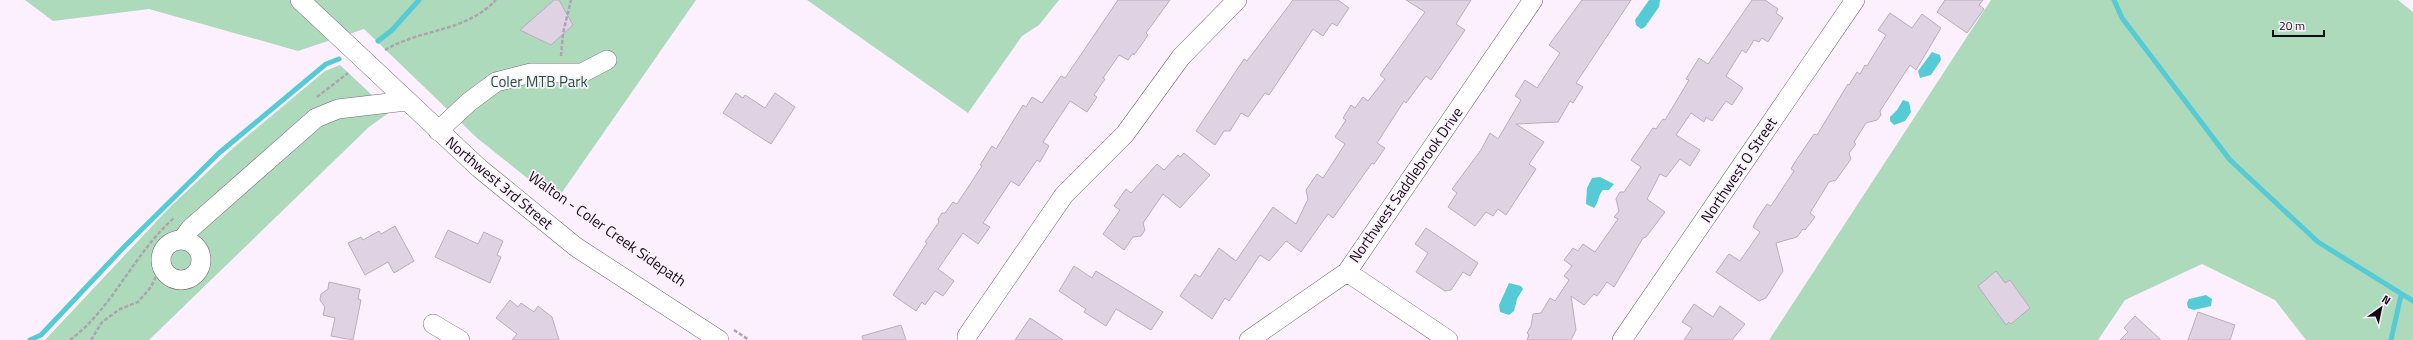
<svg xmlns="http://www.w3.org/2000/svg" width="2413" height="340" font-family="'Titillium Web',sans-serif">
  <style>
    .green { fill: #acdabb }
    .water { fill: #55cbd6 }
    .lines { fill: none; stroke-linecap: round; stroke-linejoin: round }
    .stream { stroke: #55cbd6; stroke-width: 5 }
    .building { fill: #dfd2e2; stroke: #b9acbc }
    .minor-casing { stroke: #746776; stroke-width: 20 }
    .path { stroke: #aea4af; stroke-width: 2.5; stroke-dasharray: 4 2; stroke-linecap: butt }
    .minor { stroke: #fff; stroke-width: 19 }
    .labels { text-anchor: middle; stroke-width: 3.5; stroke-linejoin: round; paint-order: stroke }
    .park-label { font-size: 15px; fill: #1e5737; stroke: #fcf0fe }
    .street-label { font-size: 15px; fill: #110c12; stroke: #fcf0fe }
  </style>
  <rect width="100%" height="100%" fill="#fcf0fe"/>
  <path class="green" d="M25 0H696L556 201 477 138 364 29 298 51 149 9 53 21Z
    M807 0H1059L1039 25 1022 36 968 113Z
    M1991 0H2398L2413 12V340H2306L2275 300 2202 264 2125 300 2098 340H1769Z
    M340 65 390 112 369 127 149 340H45L170 207 232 149 325 71Z"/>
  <path class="water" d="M1649 0H1660L1659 7 1645 27 1641 29 1636 25 1635 20Z
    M1932 52 1940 55 1941 60 1931 75 1920 78 1918 71Z
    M1903 100 1909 102 1911 112 1905 121 1894 125 1890 121V117L1897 110Z
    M1600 177 1614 184 1609 190H1603C1598 195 1599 202 1594 208L1586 204 1587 188 1592 178Z
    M1509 283 1521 286 1523 289 1517 299 1514 311 1509 315 1500 312 1499 305Z
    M2206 295 2212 299 2211 306 2194 310 2188 308 2187 303 2189 299Z"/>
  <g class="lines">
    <path class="stream" d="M2114 0 2122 18 2230 160 2318 242 2413 301
      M378 41 392 30 419 0
      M30 340 41 335 125 246 219 153 326 64 339 59
      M2391 340 2401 295"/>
  </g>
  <path class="building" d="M554 0H559L573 25 551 45 520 30Z
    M1118 0H1170L1146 33 1148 35 1144 41 1134 55 1133 53 1128 60 1119 55 1103 78 1105 79 1094 95 1097 97 1087 112 1070 101 1043 142 1049 146 1040 162 1037 160 1019 186 1011 181 983 223 990 227 978 244 963 233 938 269 954 281 943 296 935 291 925 305 922 302 916 311 893 295 927 243 925 242 939 222 938 219 942 213H945L953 202 957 204 982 166 980 165 992 146 996 149 1023 105 1026 107 1032 97 1042 103 1061 76 1065 78Z
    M1293 0H1338L1349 8 1337 26 1332 23 1323 36 1313 29 1269 95 1265 93 1248 117 1241 113 1230 131H1224L1215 145 1196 131 1244 59 1247 61Z
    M1406 0H1471L1456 24 1465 30 1431 80 1426 76 1406 103 1404 101 1377 143 1385 148 1374 164 1372 163 1333 218 1328 214 1301 252 1286 241 1269 261 1260 255 1229 301 1225 298 1212 319 1180 296 1195 274 1200 277 1219 248 1236 261 1273 207 1296 224 1308 199 1306 190 1317 174 1323 178 1345 144 1335 137 1346 120 1343 118 1351 105 1355 108 1363 97 1368 101 1385 79 1380 75 1425 12Z
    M1582 0H1631L1576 83 1583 87 1573 103 1570 101 1558 122 1516 124 1544 142 1529 164 1536 169 1506 215 1498 209 1493 216 1486 212 1475 226 1448 207 1457 193 1452 189 1481 150 1490 133 1498 139 1521 100 1515 96 1525 80 1537 88 1560 53 1549 45Z
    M1752 0H1765L1778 9 1776 13 1783 18 1768 42 1762 38 1759 42 1754 40 1746 53 1742 50 1726 76 1743 88 1732 105 1726 101 1712 121 1706 117 1704 122 1691 113 1676 135 1700 150 1690 166 1680 159 1666 177 1660 174 1647 199 1665 212 1646 237 1643 238 1614 287 1607 282 1597 296 1594 294 1584 305 1571 296 1576 330 1571 340H1527L1529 335 1527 333 1531 326 1533 314 1541 313 1550 298 1555 301 1569 280 1564 276 1572 266 1564 260 1573 248 1578 251 1583 244 1595 252 1618 219 1614 217 1619 211 1616 199 1620 192H1624L1641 167 1631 160 1653 128 1656 129 1663 119 1665 120 1689 80 1686 79 1699 58 1708 64Z
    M1945 0H1983L1979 5 1984 9 1967 33 1937 12Z
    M1890 13 1912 28 1922 14 1941 28 1916 70 1910 65 1880 111 1881 115 1877 120 1866 123 1854 142 1856 144 1849 153 1851 159 1836 180 1829 182 1810 213 1815 217 1805 230 1803 229 1797 237 1776 243 1783 271 1766 298 1759 301 1716 272 1729 254 1740 261 1760 232 1753 227 1757 219 1767 204 1771 206 1794 171 1791 169 1795 162 1814 134 1817 135 1848 84 1849 85 1857 72 1860 74 1865 65 1867 66 1886 35 1878 30Z
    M736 93 743 98 745 95 765 108 775 93 795 107 771 144 723 113Z
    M1184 153 1210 175 1180 208 1163 194 1143 223 1145 230 1141 236 1133 237 1124 250 1103 234 1120 210 1114 206 1126 189 1131 193 1157 164 1164 170 1178 155 1180 157Z
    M395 226 414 261 394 273 388 262 365 275 348 243 361 237 363 240 379 231 381 234Z
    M1426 228 1478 263 1470 276 1463 272 1451 290 1445 291 1416 272 1428 253 1415 244Z
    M448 230 478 244 484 232 503 241 497 255 501 257 490 283 435 257Z
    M1074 266 1092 278 1096 271 1163 312 1151 330 1116 309 1106 326 1084 312 1086 309 1059 291Z
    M1996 271 2005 283 2010 280 2030 308 2011 324 2009 322 2006 325 1978 286Z
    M329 282 360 289 358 299 361 300 353 340 331 336 335 318 323 315 325 307 320 300 321 294 328 289Z
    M510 300 518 307 521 303 534 312 538 306 552 317 559 340H512L517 334 496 318Z
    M1694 304 1713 317 1720 306 1745 324 1732 340H1684L1692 328 1682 322Z
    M2198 312 2235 325 2230 340H2188Z
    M2135 316 2161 340H2120L2128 332 2124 328Z
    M1030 318 1063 340H1015Z
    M901 325 906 340H863L862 336Z"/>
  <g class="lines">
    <defs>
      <path id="minor" d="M300 0 479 168 576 247 719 340
        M438 131 469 102 496 82 531 73H582L607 60
        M182 240 190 229 316 118 338 109 406 101
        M161 260a20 20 0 1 1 40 0a20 20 0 1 1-40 0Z
        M1347 272 1448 340
        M433 324 460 340
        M967 340V336L1064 195 1125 134 1181 57 1237 0
        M1249 340 1347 272 1533 0
        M1622 340 1855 0"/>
    </defs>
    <use href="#minor" class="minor-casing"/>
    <path class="path" d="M385 50C422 28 464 33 496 0
      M561 56 563 33 571 0
      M317 97 348 73
      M734 330 749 340
      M70 340C113 308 134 253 174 218
      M91 340 102 322 120 309 138 302 151 287 158 272 167 274"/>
    <use href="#minor" class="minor"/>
  </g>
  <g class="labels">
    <g class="park-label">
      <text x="539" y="87">Coler MTB Park</text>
    </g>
    <g class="street-label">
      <text transform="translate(1739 170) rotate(-56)" y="5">Northwest O Street</text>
      <text transform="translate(499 183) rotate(40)" y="5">Northwest 3rd Street</text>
      <text transform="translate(1406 185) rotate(-55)" y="5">Northwest Saddlebrook Drive</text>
      <text transform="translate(607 229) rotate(35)" y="5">Walton - Coler Creek Sidepath</text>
    </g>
  </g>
  <g transform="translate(2381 308) rotate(33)" stroke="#fcf0fe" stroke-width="3" paint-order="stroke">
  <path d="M0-3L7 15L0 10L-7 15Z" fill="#110c12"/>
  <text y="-6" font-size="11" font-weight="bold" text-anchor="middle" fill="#110c12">N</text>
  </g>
  <path d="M2273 30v6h51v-6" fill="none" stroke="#110c12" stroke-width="2"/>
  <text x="2279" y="30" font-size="12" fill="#110c12" stroke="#fcf0fe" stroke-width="3" paint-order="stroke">20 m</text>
</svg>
